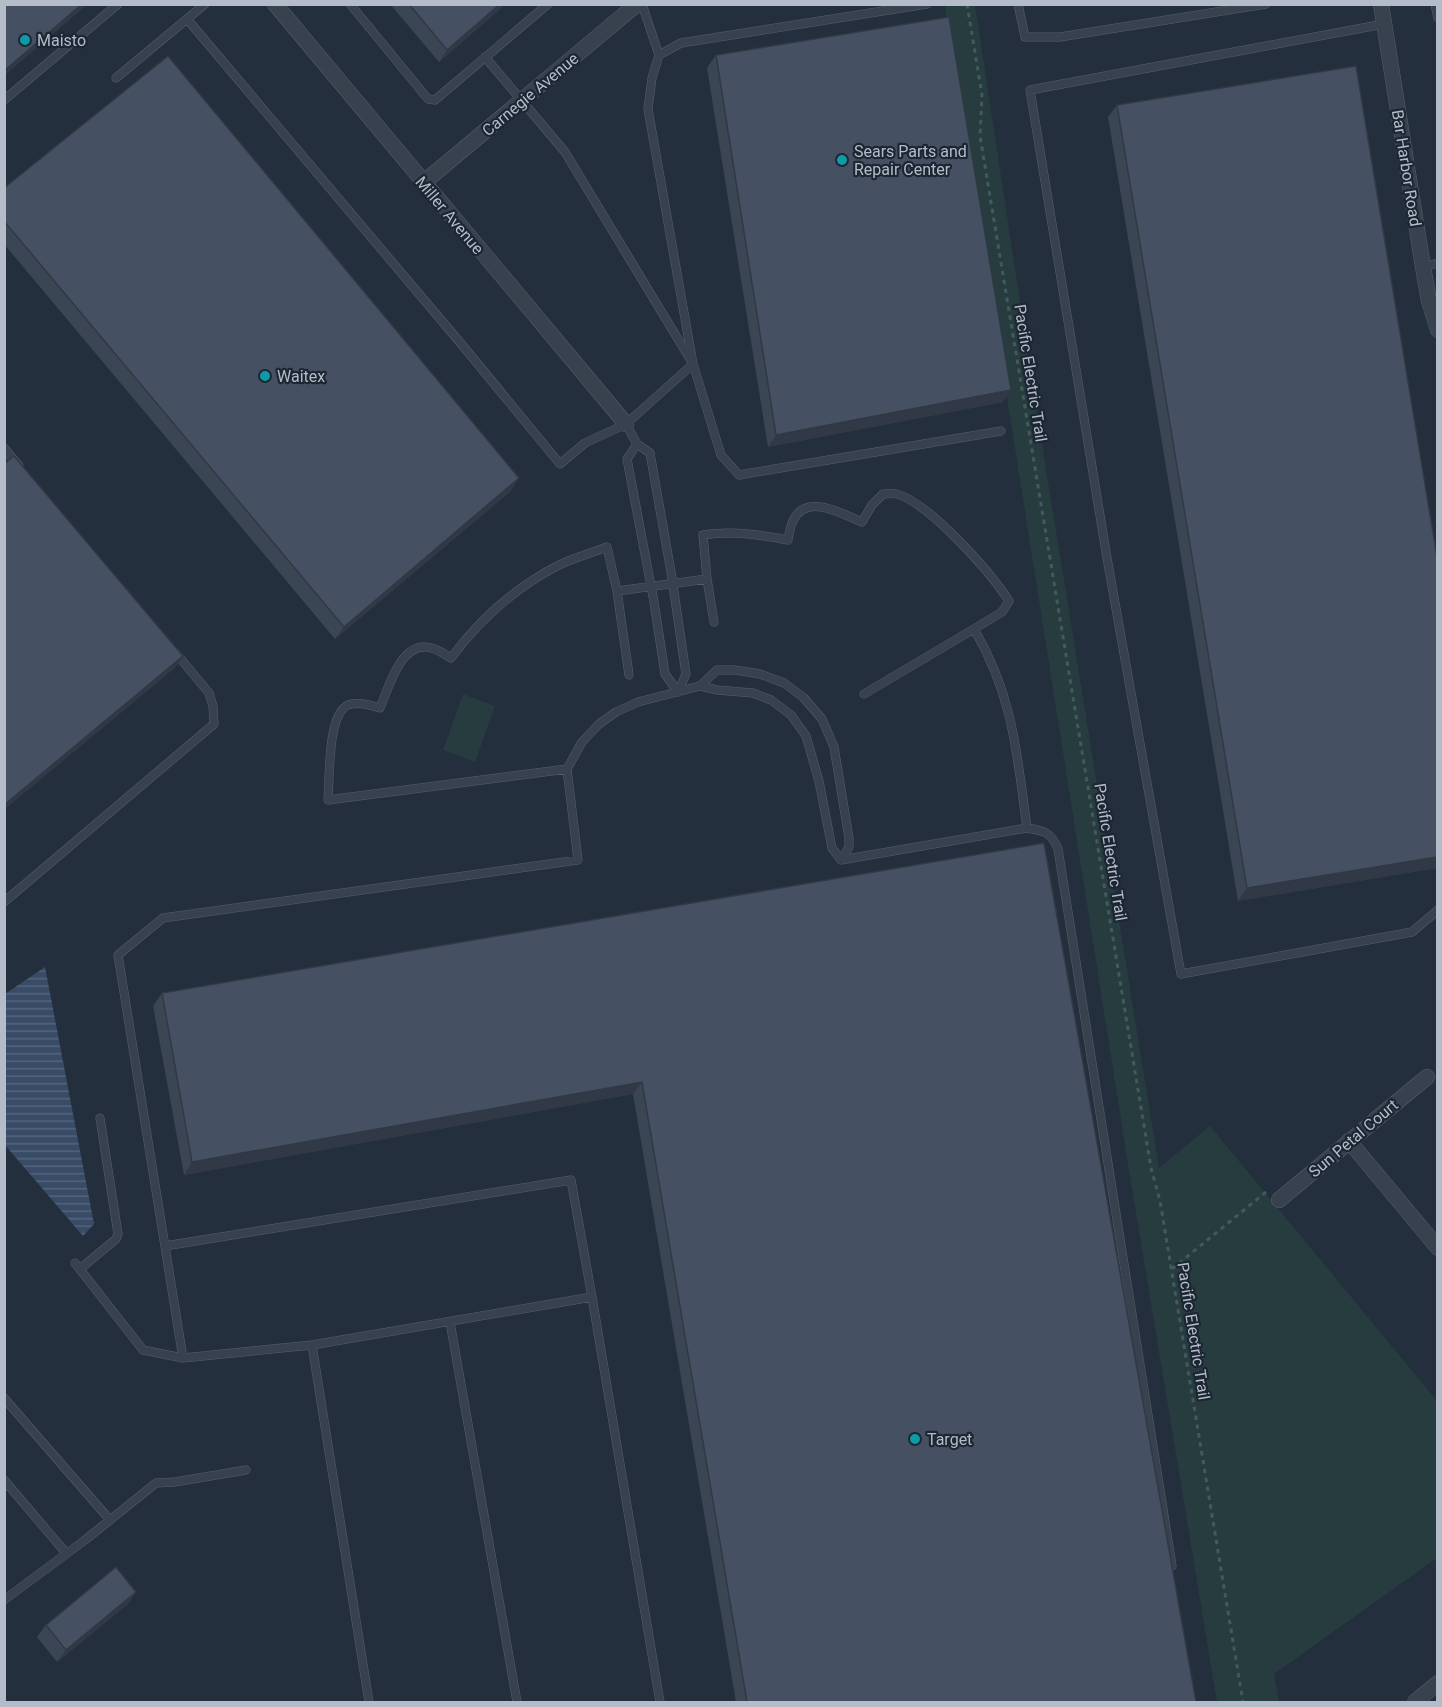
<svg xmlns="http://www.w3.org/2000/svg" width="1442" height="1707" font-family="Roboto,sans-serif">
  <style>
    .green { fill: #263c3f }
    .water { fill: url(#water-rules) }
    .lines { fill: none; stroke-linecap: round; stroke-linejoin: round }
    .lane-casing { stroke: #565f6c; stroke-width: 9 }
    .street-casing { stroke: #565f6c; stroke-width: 16 }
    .path { stroke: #44595c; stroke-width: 3; stroke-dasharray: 4.5 4.5; stroke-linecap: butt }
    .lane { stroke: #38414e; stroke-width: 8 }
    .street { stroke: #38414e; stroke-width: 15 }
    .wall { fill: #3b4654 }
    .shaded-wall { fill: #303945 }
    .building { fill: #455162; stroke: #303945; stroke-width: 1.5 }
    .culture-dot { fill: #0f9aa8; stroke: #1d2633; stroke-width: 2 }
    .labels { text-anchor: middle; stroke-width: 4.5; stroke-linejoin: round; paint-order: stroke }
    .poi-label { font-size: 16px; fill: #b4bcc9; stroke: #1d2633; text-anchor: start }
    .street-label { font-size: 16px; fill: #b4bcc9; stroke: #1d2633 }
  </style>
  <defs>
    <pattern id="water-rules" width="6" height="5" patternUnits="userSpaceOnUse" patternTransform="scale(1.5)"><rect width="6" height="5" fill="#394c67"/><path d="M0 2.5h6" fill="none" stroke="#53647b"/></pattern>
  </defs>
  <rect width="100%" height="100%" fill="#242f3e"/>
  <path class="green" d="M945 5H975L1036 407 1159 1168 1210 1126 1437 1401V1558L1274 1674 1279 1702H1217L1131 1183Z
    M463 694 495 706 475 762 443 750Z"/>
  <path class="water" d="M45 967 94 1224 83 1236 5 1145V994Z"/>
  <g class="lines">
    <defs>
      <path id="lane" d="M350 4 428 99 435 100 548 4
        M642 4 659 55
        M1018 4 1025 37H1060L1266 4
        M1435 4 1438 18
        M187 19 463 346 560 464 585 443 626 424 693 364 648 109 652 78 659 55 681 43 927 4
        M1384 24 1030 90 1107 558 1181 974 1412 932 1438 910
        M485 57 565 152 693 364 721 455 739 475 1001 431
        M116 78 205 4
        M4 100 118 4
        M1423 267 1438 263
        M626 424 637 444 650 453 671 572 686 674 678 692
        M637 444 627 459 654 602 665 674 678 692
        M4 448 19 466
        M707 579 714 622
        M617 591 629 675
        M700 686 717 690 753 693 771 700 791 715 806 736 819 781 832 848 841 860
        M864 694 974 629
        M567 769 328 800C330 778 327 715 348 705 358 701 371 705 380 708 388 690 399 646 425 647 434 647 443 653 451 658 480 619 516 587 559 565 574 558 591 553 607 547L617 591 707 579 703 535C733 530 759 535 788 540 789 534 790 527 793 521 806 492 842 514 862 522L872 505 883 494C887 494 892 493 896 494 929 502 991 573 1009 601L1002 612 974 629C1013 695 1017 754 1027 828
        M841 860 1027 828C1045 831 1051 832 1058 849L1172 1566
        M4 902 214 724 213 706 209 693 175 652
        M165 1246 571 1180 592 1297
        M75 1263 143 1350 183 1358
        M80 1269 116 1239 118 1234 100 1118
        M450 1322 517 1702
        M312 1345 592 1297 660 1702
        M4 1398 110 1520
        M4 1480 66 1553
        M4 1600 85 1540 156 1483 175 1482 246 1470
        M369 1702 312 1345 183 1358 118 955 163 918 578 860 567 769 582 742 599 724 616 712 638 702 700 686 717 670H735L760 674 784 683 803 697 822 719 834 747 849 838V847L841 860"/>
      <path id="street" d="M275 4 626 424
        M1381 4 1423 267 1429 301 1438 330
        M423 183 637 4
        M1349 1141 1438 1248
        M1279 1200 1427 1077
        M1415 1702 1438 1683"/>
    </defs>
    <use href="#lane" class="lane-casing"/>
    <use href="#street" class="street-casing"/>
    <path class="path" d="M967 4 982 95 980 136 1151 1168 1160 1201 1243 1702
      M1172 1269 1266 1192"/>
    <use href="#lane" class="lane"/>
    <use href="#street" class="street"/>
  </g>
  <path class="wall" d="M390 4H506L439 62Z
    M716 55 1003 402 768 447 707 68Z
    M1117 105 1437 868 1238 901 1108 117Z
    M4 188 511 491 335 639 4 244Z
    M1044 843 1196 1702H736L633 1094 184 1175 153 1006 162 993Z
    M136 1592 128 1604 57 1662 37 1637 46 1625Z"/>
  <path class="shaded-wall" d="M82 4H88L4 76V71Z
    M500 4H506L439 62 447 50Z
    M1011 390 1003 402 768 447 776 435Z
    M519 478 511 491 335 639 344 627Z
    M183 656 175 668 4 810V805Z
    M1437 857V868L1238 901 1247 888Z
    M642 1082 633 1094 184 1175 192 1162Z
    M136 1592 128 1604 57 1662 66 1650Z"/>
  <path class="building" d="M4 4H82L4 71Z
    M409 4H500L447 50Z
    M949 17 1011 390 776 435 716 55Z
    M168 56 519 478 344 627 4 221V188Z
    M1356 66 1437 557V857L1247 888 1117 105Z
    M14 456 183 656 4 805V464Z
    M1044 843 1196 1702H747L642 1082 192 1162 162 993Z
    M116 1567 136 1592 66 1650 46 1625Z"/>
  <g class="culture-dot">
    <circle cx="25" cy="40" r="6"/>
    <circle cx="842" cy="160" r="6"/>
    <circle cx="265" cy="376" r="6"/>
    <circle cx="915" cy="1439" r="6"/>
  </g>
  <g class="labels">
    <g class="poi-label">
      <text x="37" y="46">Maisto</text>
      <text x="854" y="157">Sears Parts and<tspan x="854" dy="18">Repair Center</tspan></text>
      <text x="277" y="382">Waitex</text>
      <text x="927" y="1445">Target</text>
    </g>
    <g class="street-label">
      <text transform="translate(530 94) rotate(-40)" y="6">Carnegie Avenue</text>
      <text transform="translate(1407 168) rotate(81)" y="6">Bar Harbor Road</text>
      <text transform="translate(450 215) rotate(50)" y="6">Miller Avenue</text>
      <text transform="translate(1031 373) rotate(81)" y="6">Pacific Electric Trail</text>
      <text transform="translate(1111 852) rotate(81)" y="6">Pacific Electric Trail</text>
      <text transform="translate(1353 1138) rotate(-40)" y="6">Sun Petal Court</text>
      <text transform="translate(1194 1331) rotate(81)" y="6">Pacific Electric Trail</text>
    </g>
  </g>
  <rect width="1442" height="1707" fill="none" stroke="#b4bcc9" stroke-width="12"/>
</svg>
